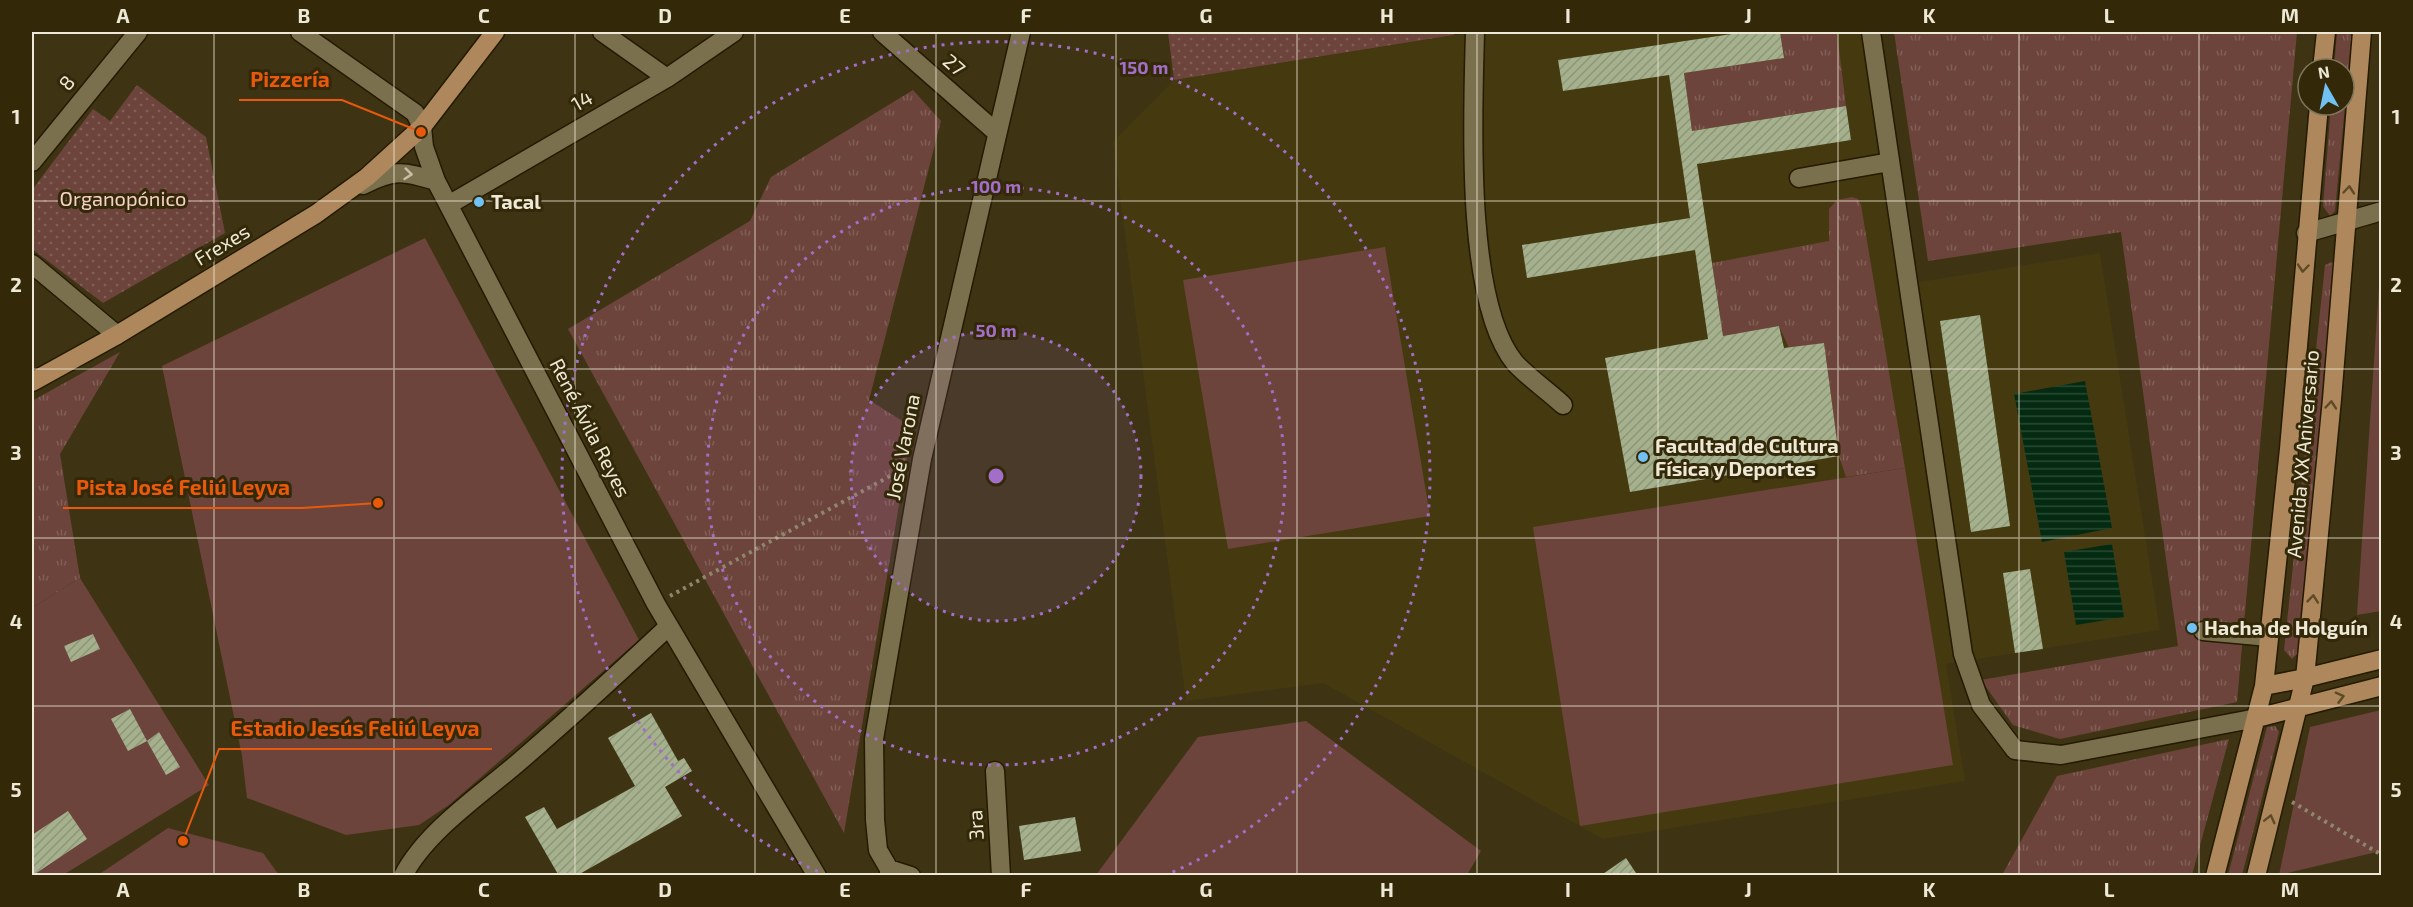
<svg xmlns="http://www.w3.org/2000/svg" width="2413" height="907" font-family="'Exo 2',sans-serif">
  <style>
    .built { fill: #45390f }
    .grass { fill: url(#grass-tufts) }
    .park { fill: #6c443b }
    .garden { fill: url(#garden-dots) }
    .water { fill: url(#water-rules) }
    .building { fill: url(#building-hatch) }
    .lines { fill: none; stroke-linecap: round; stroke-linejoin: round }
    .minor-casing { stroke: #241b00; stroke-width: 21 }
    .major-casing { stroke: #241b00; stroke-width: 21 }
    .path { stroke: #8f876d; stroke-width: 4; stroke-dasharray: 3 4.5; stroke-linecap: butt }
    .minor { stroke: #7b704e; stroke-width: 18 }
    .major { stroke: #ae885c; stroke-width: 18 }
    .oneway { stroke: #c6bea6 }
    .oneway2 { stroke: #5e4a26 }
    .grid { fill: none; stroke: #eee8d6; stroke-width: 1.5; stroke-opacity: 0.55 }
    .ring { fill: none; stroke: #a36ec7; stroke-width: 3; stroke-dasharray: 3 6 }
    .poi-dot { fill: #71c1f5; stroke: #332909; stroke-width: 2 }
    .labels { text-anchor: middle; stroke-width: 6; stroke-linejoin: round; paint-order: stroke }
    .street-label { font-size: 20px; fill: #eee8d6; stroke: #332909 }
    .park-label { font-size: 20px; fill: #f6d1c8; stroke: #332909 }
    .poi-label { font-size: 20px; font-weight: bold; fill: #eee8d6; stroke: #332909; text-anchor: start }
    .centre { fill: #a36ec7; stroke: #332909; stroke-width: 3 }
    .ring-label { font-size: 18px; text-anchor: middle; font-weight: bold; fill: #a36ec7; stroke: #332909; stroke-width: 6; stroke-linejoin: round; paint-order: stroke }
    .leader { fill: none; stroke: #e8590c; stroke-width: 2 }
    .callout-dot { fill: #e8590c; stroke: #332909; stroke-width: 2 }
    .callout-label { font-size: 21px; text-anchor: middle; font-weight: bold; fill: #e8590c; stroke: #332909; stroke-width: 6; stroke-linejoin: round; paint-order: stroke }
    .neatline { fill: none; stroke: #eee8d6; stroke-width: 2 }
    .grid-label { font-size: 20px; text-anchor: middle; font-weight: bold; fill: #eee8d6 }
  </style>
  <defs>
    <pattern id="grass-tufts" width="24" height="20" patternUnits="userSpaceOnUse" patternTransform="scale(1.5)"><rect width="24" height="20" fill="#6c443b"/><path d="M3 7l-1-3M5 7V3M7 7l1-3M15 17l-1-3M17 17v-4M19 17l1-3" fill="none" stroke="#815f57"/></pattern>
    <pattern id="garden-dots" width="8" height="8" patternUnits="userSpaceOnUse" patternTransform="scale(1.5)"><rect width="8" height="8" fill="#6c443b"/><path d="M2 2h.1M6 6h.1" fill="none" stroke="#815f57" stroke-width="1.8" stroke-linecap="round"/></pattern>
    <pattern id="water-rules" width="6" height="5" patternUnits="userSpaceOnUse" patternTransform="scale(1.5)"><rect width="6" height="5" fill="#042b11"/><path d="M0 2.5h6" fill="none" stroke="#294a33"/></pattern>
    <pattern id="building-hatch" width="6" height="6" patternUnits="userSpaceOnUse" patternTransform="scale(1.5)"><rect width="6" height="6" fill="#a5b08d"/><path d="M-1 1l2-2M0 6l6-6M5 7l2-2" fill="none" stroke="#8e967a"/></pattern>
  </defs>
  <rect width="100%" height="100%" fill="#3e3414"/>
  <path class="built" d="M1476 32H1866L1907 284 2100 253 2160 630 1946 664 1965 781 1603 839 1323 683 1186 701 1113 142 1174 80Z"/>
  <path class="grass" d="M1780 32H1837L1846 106 1692 131 1684 73 1784 58Z
    M1894 32H2297L2237 702 2060 739 2013 725 1981 680 2178 646 2121 232 1928 261Z
    M2337 32H2352L2335 211 2330 216 2323 206 2331 105H2344V69H2334Z
    M913 90 941 121 869 400 912 427 844 833 568 329 750 221 771 177Z
    M1852 197 1858 199 1861 205 1905 468 1846 477 1839 456 1824 343 1789 348 1779 326 1723 336 1712 263 1829 241V209L1837 200Z
    M2332 262 2337 268 2298 653 2292 659 2284 650 2325 265Z
    M120 352 60 454 80 578 32 608V401Z
    M2275 726 2279 732 2242 875H2228L2267 727Z
    M2229 739 2192 875H2002L2057 776Z"/>
  <path class="park" d="M425 238 639 640 449 805 419 825 346 835 247 798 242 756 162 366Z
    M1385 247 1430 516 1228 549 1183 280Z
    M2381 257V611L2357 615Z
    M1905 468 1953 765 1580 826 1533 527Z
    M80 578 209 785 63 875 32 876V608Z
    M2381 710V851L2279 875 2310 727Z
    M1306 721 1481 851 1467 875H1096L1198 737Z
    M168 828 263 853 279 875H98Z"/>
  <path class="garden" d="M1168 32H1454V35L1174 80Z
    M137 85 206 137 225 233 103 303 32 249V190L93 109 110 121Z"/>
  <path class="water" d="M2085 381 2112 528 2042 542 2014 394Z
    M2112 544 2124 617 2076 625 2064 552Z"/>
  <path class="building" d="M1745 32H1780L1784 58 1684 73 1692 131 1846 106 1851 140 1697 164 1723 336 1779 326 1784 348 1824 343 1839 456 1630 492 1605 358 1708 339 1695 250 1527 278 1522 245 1690 218 1669 75 1563 91 1558 60Z
    M1980 315 2010 526 1971 532 1940 321Z
    M2030 569 2043 649 2015 653 2003 573Z
    M93 634 100 649 71 662 64 646Z
    M130 709 147 741 128 751 111 719Z
    M651 713 678 761 684 758 692 771 665 787 682 816 576 876H559L525 817 544 807 557 829 635 786 608 738Z
    M159 732 180 767 166 775 147 741Z
    M68 811 87 839 32 876V835Z
    M1075 817 1081 851 1024 860 1019 826Z
    M1626 858 1638 876H1600Z"/>
  <g class="lines">
    <defs>
      <path id="minor" d="M300 32 415 113 422 127 424 147 436 181 656 604 817 876
        M602 32 667 78
        M882 32 996 132
        M1475 32C1473 112 1464 301 1515 363 1529 378 1548 391 1563 405
        M1871 32 1963 654 1981 705 2015 750 2061 755 2257 718
        M32 162 138 32
        M1799 178 1890 162
        M363 185C394 169 403 171 436 181
        M450 204 667 78 734 32
        M2306 233 2382 211
        M32 264 117 335
        M2203 631 2269 637
        M995 771 1001 876
        M889 869 911 876
        M403 876C426 831 482 794 520 761 571 717 620 672 669 626
        M889 876V869L878 850 875 820 874 739 922 459 1021 32"/>
      <path id="major" d="M2322 69 2326 32
        M32 382 117 335 316 214 367 177 422 127 495 32
        M2264 686 2305 678 2382 659
        M2257 718 2382 686
        M2215 876 2264 686 2289 449 2319 105
        M2256 876 2305 678 2332 399 2362 32"/>
    </defs>
    <use href="#minor" class="minor-casing"/>
    <use href="#major" class="major-casing"/>
    <path class="path" d="M670 596 903 469
      M2292 802 2382 855"/>
    <use href="#minor" class="minor"/>
    <use href="#major" class="major"/>
  </g>
  <defs><path id="oneway-chevron" d="M-2-3.5L2.5 0L-2 3.5" fill="none" stroke-width="1.6" stroke-linecap="round" stroke-linejoin="round" transform="scale(1.5)"/></defs>
  <use class="oneway" href="#oneway-chevron" transform="translate(408 174) rotate(6)"/>
  <g class="oneway2">
    <use href="#oneway-chevron" transform="translate(2349 190) rotate(-85)"/>
    <use href="#oneway-chevron" transform="translate(2303 268) rotate(95)"/>
    <use href="#oneway-chevron" transform="translate(2331 405) rotate(-85)"/>
    <use href="#oneway-chevron" transform="translate(2313 599) rotate(-84)"/>
    <use href="#oneway-chevron" transform="translate(2340 697) rotate(-15)"/>
    <use href="#oneway-chevron" transform="translate(2270 819) rotate(-76)"/>
  </g>
  <path class="grid" d="M214 32V876M394 32V876M575 32V876M755 32V876M936 32V876M1116 32V876M1297 32V876M1477 32V876M1658 32V876M1838 32V876M2019 32V876M2199 32V876M32 201H2382M32 369H2382M32 538H2382M32 706H2382"/>
  <circle cx="996" cy="476" r="145" fill="#a36ec7" fill-opacity=".12"/>
  <g class="ring">
    <circle cx="996" cy="476" r="145"/>
    <circle cx="996" cy="476" r="289"/>
    <path d="M826 875A434 434 0 1 1 1166 875"/>
  </g>
  <g class="poi-dot">
    <circle cx="479" cy="202" r="6"/>
    <circle cx="1643" cy="457" r="6"/>
    <circle cx="2192" cy="628" r="6"/>
  </g>
  <g class="labels">
    <g class="street-label">
      <text transform="translate(954 65) rotate(41)" y="7">27</text>
      <text transform="translate(67 83) rotate(-51)" y="7">8</text>
      <text transform="translate(582 101) rotate(-30)" y="7">14</text>
      <text transform="translate(222 245) rotate(-31)" y="7">Frexes</text>
      <text transform="translate(590 428) rotate(63)" y="7">René Ávila Reyes</text>
      <text transform="translate(903 447) rotate(-79)" y="7">José Varona</text>
      <text transform="translate(2303 454) rotate(-85)" y="7">Avenida XX Aniversario</text>
      <text transform="translate(976 825) rotate(-93)" y="7">3ra</text>
    </g>
    <g class="park-label">
      <text x="123" y="206">Organopónico</text>
    </g>
    <g class="poi-label">
      <text x="491" y="209">Tacal</text>
      <text x="1655" y="453">Facultad de Cultura<tspan x="1655" dy="23">Física y Deportes</tspan></text>
      <text x="2204" y="635">Hacha de Holguín</text>
    </g>
  </g>
  <circle cx="996" cy="476" r="9" class="centre"/>
  <g class="ring-label">
    <text x="1144" y="74">150 m</text>
    <text x="996" y="193">100 m</text>
    <text x="996" y="337">50 m</text>
  </g>
  <path class="leader" d="M421 132L342 100H239M378 503L302 508H63M183 841L219 749H492"/>
  <g class="callout-dot">
    <circle cx="421" cy="132" r="6"/>
    <circle cx="378" cy="503" r="6"/>
    <circle cx="183" cy="841" r="6"/>
  </g>
  <g class="callout-label">
    <text x="290" y="87">Pizzería</text>
    <text x="183" y="495">Pista José Feliú Leyva</text>
    <text x="355" y="736">Estadio Jesús Feliú Leyva</text>
  </g>
  <rect width="2413" height="907" fill="none" stroke="#332909" stroke-width="66"/>
  <g transform="translate(2326 87) rotate(351)"><circle r="28" fill="#332909" stroke="#7e755b" stroke-width="1.5"/>
  <path d="M0-4.5L10 22L0 15L-10 22Z" fill="#71c1f5"/>
  <text y="-9" font-size="16" font-weight="bold" text-anchor="middle" fill="#eee8d6">N</text>
  </g>
  <rect x="33" y="33" width="2347" height="841" class="neatline"/>
  <g class="grid-label">
    <text x="123" y="23">A</text>
    <text x="304" y="23">B</text>
    <text x="484" y="23">C</text>
    <text x="665" y="23">D</text>
    <text x="845" y="23">E</text>
    <text x="1026" y="23">F</text>
    <text x="1206" y="23">G</text>
    <text x="1387" y="23">H</text>
    <text x="1568" y="23">I</text>
    <text x="1748" y="23">J</text>
    <text x="1929" y="23">K</text>
    <text x="2109" y="23">L</text>
    <text x="2290" y="23">M</text>
    <text x="16" y="124">1</text>
    <text x="2396" y="124">1</text>
    <text x="16" y="292">2</text>
    <text x="2396" y="292">2</text>
    <text x="16" y="460">3</text>
    <text x="2396" y="460">3</text>
    <text x="16" y="629">4</text>
    <text x="2396" y="629">4</text>
    <text x="16" y="797">5</text>
    <text x="2396" y="797">5</text>
    <text x="123" y="897">A</text>
    <text x="304" y="897">B</text>
    <text x="484" y="897">C</text>
    <text x="665" y="897">D</text>
    <text x="845" y="897">E</text>
    <text x="1026" y="897">F</text>
    <text x="1206" y="897">G</text>
    <text x="1387" y="897">H</text>
    <text x="1568" y="897">I</text>
    <text x="1748" y="897">J</text>
    <text x="1929" y="897">K</text>
    <text x="2109" y="897">L</text>
    <text x="2290" y="897">M</text>
  </g>
</svg>
